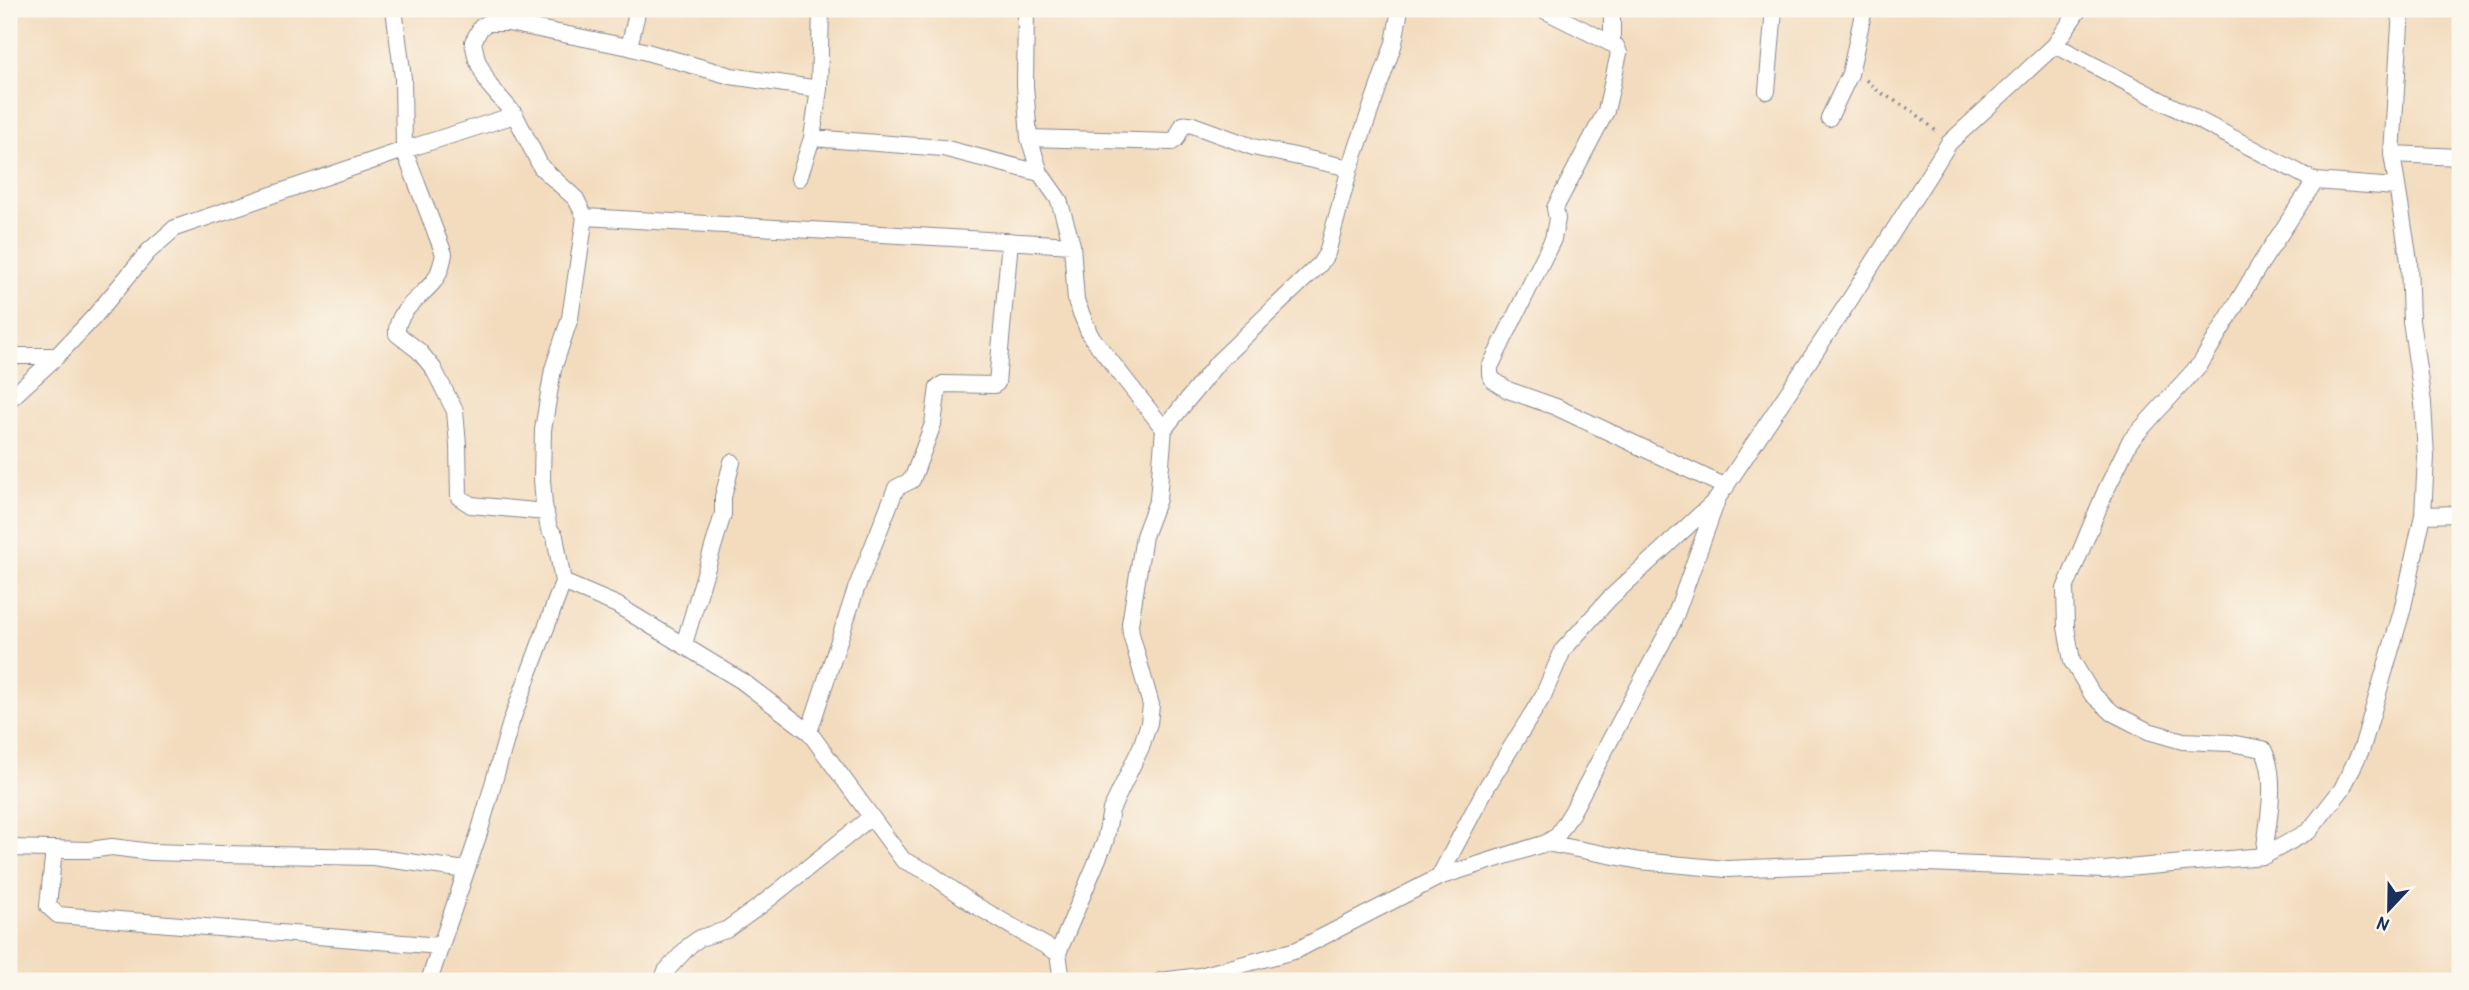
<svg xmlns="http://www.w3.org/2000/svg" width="2469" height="990" font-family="'Patrick Hand',sans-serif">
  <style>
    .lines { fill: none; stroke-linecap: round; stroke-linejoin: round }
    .minor-casing { stroke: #87868e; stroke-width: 18 }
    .path { stroke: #87868e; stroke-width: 3.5; stroke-dasharray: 2 5; stroke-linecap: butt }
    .minor { stroke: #fff; stroke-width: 16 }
  </style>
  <rect width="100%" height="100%" fill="#fbf7ec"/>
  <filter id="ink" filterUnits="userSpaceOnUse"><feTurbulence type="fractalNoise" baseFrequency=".0143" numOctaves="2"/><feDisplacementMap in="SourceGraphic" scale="14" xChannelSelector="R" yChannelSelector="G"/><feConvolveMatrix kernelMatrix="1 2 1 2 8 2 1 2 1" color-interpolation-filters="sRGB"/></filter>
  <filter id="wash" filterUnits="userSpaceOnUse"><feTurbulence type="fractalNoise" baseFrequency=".00686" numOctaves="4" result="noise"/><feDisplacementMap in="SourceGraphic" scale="28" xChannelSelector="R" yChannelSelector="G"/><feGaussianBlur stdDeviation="1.57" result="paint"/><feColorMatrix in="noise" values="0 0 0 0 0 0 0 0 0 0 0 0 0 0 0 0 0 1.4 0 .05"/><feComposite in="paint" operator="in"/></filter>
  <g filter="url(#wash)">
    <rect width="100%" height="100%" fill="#f3dcbe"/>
  </g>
  <g filter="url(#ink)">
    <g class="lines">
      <defs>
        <path id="minor" d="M394 9 403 78 404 150 444 254C442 264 440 273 434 281 423 296 395 311 397 334L419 351 433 368 455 411 458 445 459 497 471 505 546 512
          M1026 9 1025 85 1029 138 1040 173 1059 200 1072 245 1076 301 1090 335 1164 429 1158 499 1144 536 1130 624 1131 634 1151 705 1149 723 1141 747 1111 810 1105 842 1058 953
          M1542 9 1616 46 1619 53 1606 111 1555 208 1557 219 1553 239 1490 367V374L1493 380 1508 390 1556 407 1726 487
          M1612 9V44
          M2055 45 2315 181
          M629 47 638 9
          M819 89 731 76 629 47 508 23H488L481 27 473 42 477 60 489 85 515 115 541 167 576 199 585 217 570 318 553 369 543 430 542 479 544 505 549 529 555 536 563 582 617 605 742 681 809 732 903 860 928 872 973 904 1058 953 1062 981
          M1767 91 1774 9
          M1829 118 1850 74 1864 9
          M812 138 943 148 1040 173
          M1029 138 1172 142 1176 139 1183 125 1190 124 1253 147 1350 168
          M2392 154 2460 157
          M799 178 812 138 819 89 821 9
          M585 217 1072 245
          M9 356H57
          M9 400 57 356 93 318 148 252 175 228 404 150 515 115
          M1164 429 1218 362 1320 264 1327 253 1350 168 1394 43 1400 9
          M2423 515 2460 514
          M684 644 723 514V497L732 462
          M809 732 856 589 896 488 912 480 933 424 938 387 943 384 994 385 997 383 1010 241
          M1546 843 1640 861 1726 869 1902 862 2104 870 2264 856 2309 831 2342 789 2362 748 2402 611 2423 515 2426 457 2423 403 2411 321 2409 261 2392 154 2401 9
          M9 848 89 850 112 847 151 852 220 854 373 857 466 870
          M54 849 48 906 58 915 440 946
          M2264 856C2267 824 2279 778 2263 749L2230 743 2183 741 2148 731 2113 713 2092 694 2072 661 2066 627 2065 589 2106 490 2130 441 2201 363 2259 266 2315 181 2396 187
          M1439 877 1546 843 1557 836 1572 812 1673 622 1716 503
          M429 981 479 833 511 722 563 582
          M662 981 666 971 690 945 700 938 726 930 760 906 871 817
          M1161 981 1200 976 1297 950 1439 877 1486 788 1543 696 1563 650 1609 599 1717 499 1851 298 1949 143 2055 45 2079 9"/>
      </defs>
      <use href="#minor" class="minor-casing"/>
      <path class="path" d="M1866 80 1878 91 1914 112 1936 131"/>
      <use href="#minor" class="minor"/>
    </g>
  </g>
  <rect width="2469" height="990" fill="none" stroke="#fbf7ec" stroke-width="35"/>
  <g transform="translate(2389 909) rotate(202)" stroke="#fbf7ec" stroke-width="5" paint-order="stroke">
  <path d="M0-5L12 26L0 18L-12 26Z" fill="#1b2f5e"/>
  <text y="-10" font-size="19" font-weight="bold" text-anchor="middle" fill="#1b2f5e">N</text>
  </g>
</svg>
